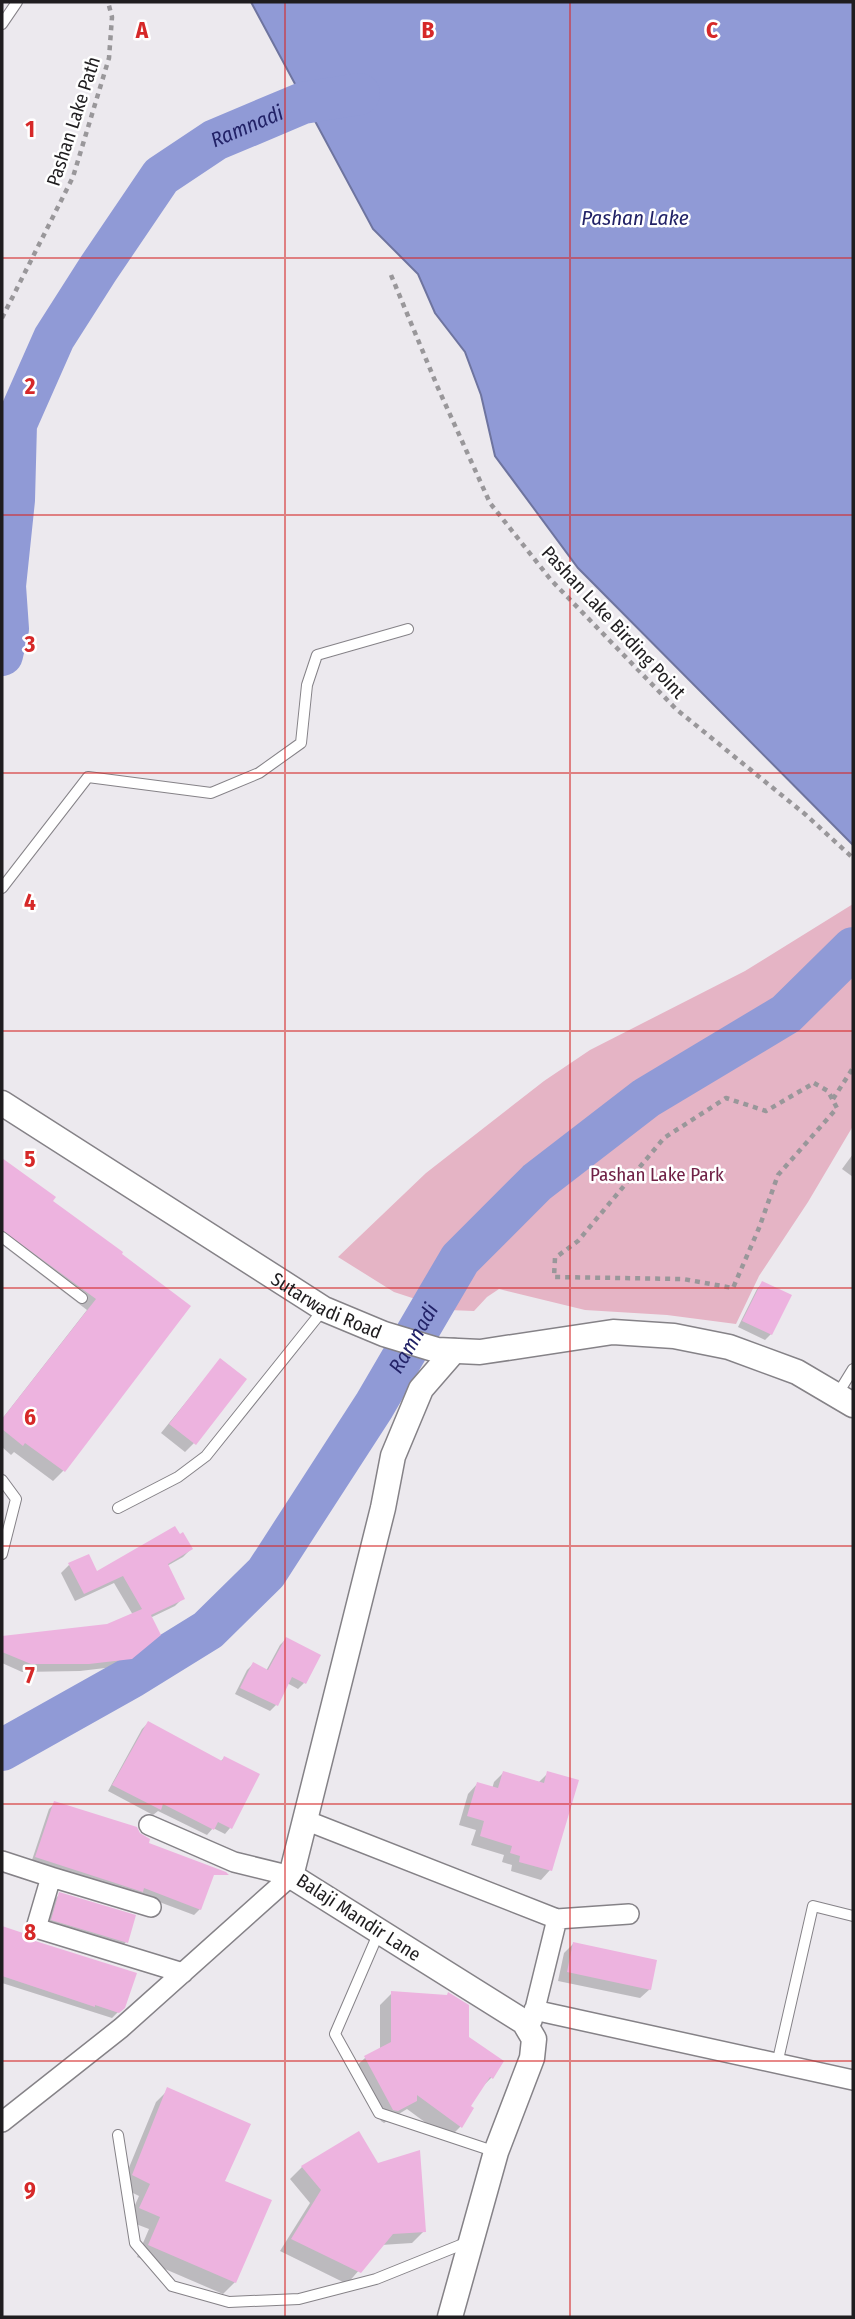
<svg xmlns="http://www.w3.org/2000/svg" width="855" height="2319" font-family="'Fira Sans Condensed',sans-serif">
  <style>
    .green { fill: #e5b4c5 }
    .water { fill: #909ad6; stroke: #6e749f; stroke-width: 2 }
    .shadow { fill: #0003 }
    .lines { fill: none; stroke-linecap: round; stroke-linejoin: round }
    .river { stroke: #909ad6; stroke-width: 42 }
    .building { fill: #edb3df }
    .service-casing { stroke: #858287; stroke-width: 12 }
    .minor-casing { stroke: #858287; stroke-width: 22 }
    .tertiary-casing { stroke: #858287; stroke-width: 27 }
    .path { stroke: #99979a; stroke-width: 4.5; stroke-dasharray: 5 5; stroke-linecap: butt }
    .service { stroke: #fff; stroke-width: 10 }
    .minor { stroke: #fff; stroke-width: 19 }
    .tertiary { stroke: #fff; stroke-width: 24 }
    .grid { fill: none; stroke: #d62828; stroke-width: 2; stroke-opacity: 0.55 }
    .labels { text-anchor: middle; stroke-width: 5; stroke-linejoin: round; paint-order: stroke }
    .street-label { font-size: 19px; fill: #1f1d1f; stroke: #fff }
    .park-label { font-size: 19px; fill: #702146; stroke: #fff }
    .water-label { font-size: 21px; font-style: italic; fill: #222267; stroke: #fff }
    .grid-label { font-size: 23px; text-anchor: middle; font-weight: bold; fill: #d62828; stroke: #fff; stroke-width: 5; stroke-linejoin: round; paint-order: stroke }
  </style>
  <rect width="100%" height="100%" fill="#ece9ee"/>
  <path class="green" d="M853 904V1126L808 1202 759 1276 736 1324 667 1315 585 1310 499 1289 487 1297 474 1311 449 1310 394 1292 338 1257 426 1173 544 1081 590 1050 745 971Z"/>
  <path class="water" d="M251 2H853V845L578 568 495 456 481 395 465 352 435 313 418 274 373 229Z"/>
  <path class="shadow" d="M853 1154V1177L842 1169Z
    M2 1160 53 1197 50 1202 188 1306 63 1471 53 1481 14 1452 11 1455 2 1447V1419L87 1310 2 1245Z
    M762 1283 771 1334 765 1340 738 1327 757 1289Z
    M220 1360 194 1443 185 1452 161 1433Z
    M191 1549 183 1557 167 1566 183 1598 175 1606 150 1618 151 1643 122 1666 80 1671 22 1672 2 1663V1638L107 1626 133 1615 114 1583 75 1601 61 1573 69 1565 97 1573Z
    M286 1639 304 1683 298 1689 287 1683 276 1705 270 1711 235 1694 247 1670 253 1664 266 1671 280 1645Z
    M148 1723 220 1762 224 1758 230 1828 225 1834 213 1828 207 1835 158 1811 153 1815 108 1791 142 1729Z
    M503 1773 539 1782 548 1773 550 1870 541 1880 511 1871 512 1865 502 1862 504 1855 471 1845 476 1830 459 1825 468 1794 477 1784 492 1789 494 1782Z
    M55 1803 147 1844 200 1909 194 1915 138 1894 31 1863 49 1809Z
    M60 1894 126 1942 117 1952 43 1929 51 1903Z
    M2 1928 25 1935 123 2007 112 2018 2 1983Z
    M573 1944 650 1989 640 1998 558 1981 564 1953Z
    M392 1993 468 2038 492 2077 479 2090 468 2106 460 2127 448 2139 407 2109 384 2123 381 2121 352 2070 365 2058 380 2050V2005Z
    M168 2090 223 2182 235 2282 223 2294 137 2257 149 2229 128 2221 139 2196 121 2187 156 2102Z
    M378 2165 424 2231 412 2243 381 2245 347 2284 280 2251 310 2203 290 2179 302 2167Z"/>
  <g class="lines">
    <g class="river">
      <path id="s1" d="M2 655 8 629 5 586 14 500 16 424 54 338 98 269 161 176 215 140 303 103 359 94"/>
      <path id="s2" d="M2 1750 132 1677 208 1630 266 1573 374 1406 460 1259 537 1182 646 1098 786 1014 853 948"/>
    </g>
  </g>
  <path class="building" d="M2 1158 56 1197 53 1201 123 1252 122 1254 191 1306 65 1472 25 1443 23 1446 2 1429V1419L96 1299 2 1230Z
    M762 1281 792 1295 772 1335 742 1321Z
    M220 1358 247 1379 196 1445 169 1424Z
    M175 1526 180 1534 183 1532 193 1549 168 1564 185 1599 151 1615 161 1635 132 1659 89 1664H31L2 1652V1636L107 1624 142 1609 123 1576 84 1594 68 1563 89 1554 97 1571Z
    M286 1637 321 1655 306 1684 292 1677 278 1706 240 1688 253 1662 268 1670Z
    M148 1721 222 1761 224 1756 260 1774 232 1829 218 1822 214 1830 163 1804 161 1810 112 1785Z
    M503 1771 544 1783 547 1771 579 1780 552 1871 519 1862 520 1856 510 1853 512 1846 480 1836 484 1821 467 1816 477 1782 498 1788Z
    M54 1801 137 1827 140 1833 150 1839 149 1843 226 1872 229 1875H214L201 1910 144 1888 143 1892 35 1857Z
    M59 1892 136 1915 128 1943 51 1920Z
    M2 1926 26 1934 32 1940 137 1973 125 2008 119 2013 95 2005V2007L2 1976Z
    M573 1942 657 1960 651 1990 567 1972Z
    M391 1991 447 1995 448 1992 469 2005V2037L504 2061 493 2079 490 2077 471 2106 474 2108 462 2128 417 2095V2101L398 2111 393 2110 364 2056 391 2042Z
    M167 2087 251 2124 225 2181 272 2200 236 2283 148 2245 160 2217 139 2208 150 2184 132 2175Z
    M359 2131 378 2163 420 2150 426 2232 393 2234 361 2273 291 2239 321 2190 301 2166Z"/>
  <g class="lines">
    <defs>
      <path id="service" d="M2 24 17 2
        M2 888 88 777 211 793 259 773 301 743 307 685 317 655 408 629
        M2 1237 82 1298
        M837 1395 853 1369
        M2 1480 16 1499 2 1554
        M118 1508 178 1477 206 1456 323 1310
        M379 1932 335 2034 379 2113 496 2152
        M777 2064 813 1906 853 1916
        M118 2135 135 2243 172 2286 229 2302 299 2299 376 2279 468 2242"/>
      <path id="minor" d="M305 1820 557 1919
        M149 1825 234 1862 291 1876
        M2 1861 51 1877
        M151 1907 51 1877 36 1928 183 1973
        M534 2010 853 2080
        M532 2021 557 1919 629 1914
        M2 2122 121 2028 291 1876"/>
      <g id="tertiary">
        <path id="s3" d="M2 1103 324 1309 384 1334 437 1350 480 1352 613 1332 674 1336 729 1347 797 1372 853 1405"/>
        <path d="M450 2317 496 2152 532 2058 534 2039 524 2022 291 1876 383 1508 393 1456 421 1389 454 1351"/>
      </g>
    </defs>
    <use href="#service" class="service-casing"/>
    <use href="#minor" class="minor-casing"/>
    <use href="#tertiary" class="tertiary-casing"/>
    <path class="path" d="M391 275 438 388 490 503 551 580 676 709 806 815 853 858
      M2 318 73 177 109 58 112 17 108 2
      M814 1083 828 1091 837 1108 778 1175 759 1228 733 1288 683 1279 554 1277 555 1258 578 1241 664 1138 726 1098 766 1111Z
      M833 1099 853 1068"/>
    <use href="#service" class="service"/>
    <use href="#minor" class="minor"/>
    <use href="#tertiary" class="tertiary"/>
  </g>
  <path class="grid" d="M285 2V2317M570 2V2317M2 258H853M2 515H853M2 773H853M2 1031H853M2 1288H853M2 1546H853M2 1804H853M2 2061H853"/>
  <g class="labels">
    <g class="street-label">
      <text transform="translate(73 121) rotate(-72)" y="7">Pashan Lake Path</text>
      <text transform="translate(614 622) rotate(47)" y="7">Pashan Lake Birding Point</text>
      <text dy="7" stroke="none"><textPath href="#s3" startOffset="383">Sutarwadi Road</textPath></text>
      <text transform="translate(359 1917) rotate(33)" y="7">Balaji Mandir Lane</text>
    </g>
    <g class="park-label">
      <text x="657" y="1181">Pashan Lake Park</text>
    </g>
    <g class="water-label">
      <text dy="7" stroke="none"><textPath href="#s1" startOffset="620">Ramnadi</textPath></text>
      <text x="635" y="225">Pashan Lake</text>
      <text dy="7" stroke="none"><textPath href="#s2" startOffset="597">Ramnadi</textPath></text>
    </g>
  </g>
  <g class="grid-label">
    <text x="142" y="38">A</text>
    <text x="428" y="38">B</text>
    <text x="712" y="38">C</text>
    <text x="30" y="137">1</text>
    <text x="30" y="394">2</text>
    <text x="30" y="652">3</text>
    <text x="30" y="910">4</text>
    <text x="30" y="1167">5</text>
    <text x="30" y="1425">6</text>
    <text x="30" y="1683">7</text>
    <text x="30" y="1940">8</text>
    <text x="30" y="2198">9</text>
  </g>
  <rect width="855" height="2319" fill="none" stroke="#1f1d1f" stroke-width="7"/>
</svg>
